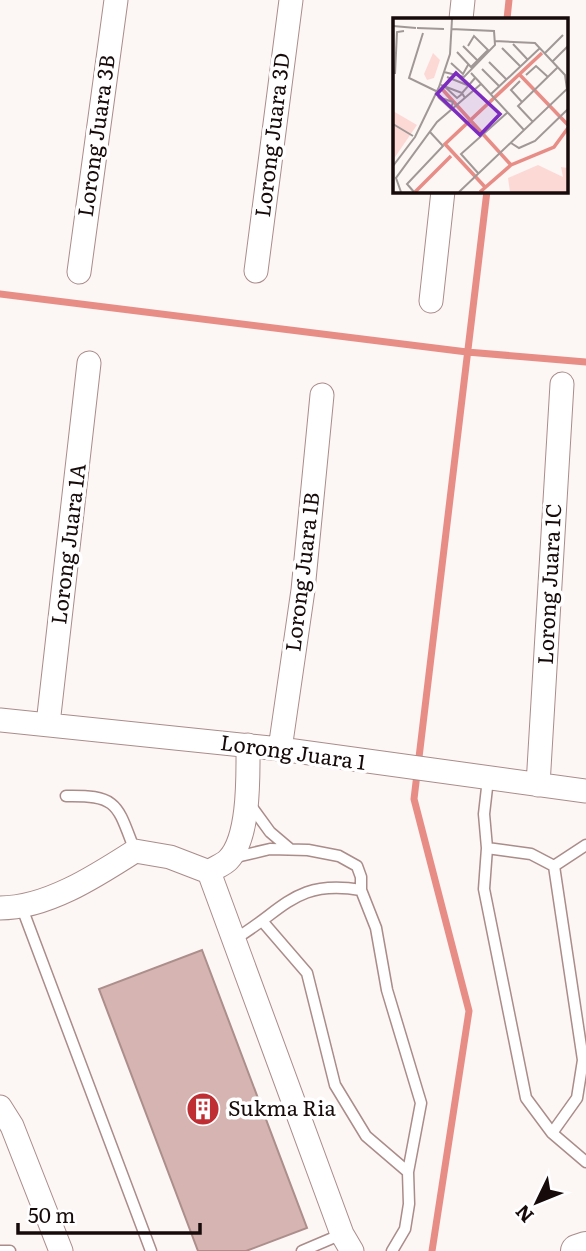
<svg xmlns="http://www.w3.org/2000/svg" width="586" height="1251" font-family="Literata,serif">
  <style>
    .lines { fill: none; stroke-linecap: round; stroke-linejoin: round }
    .stream { stroke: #e78d86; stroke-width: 7 }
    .building { fill: #d5b4b1; stroke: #ac8e8b; stroke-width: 2 }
    .lane-casing { stroke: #aa8c89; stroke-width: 13 }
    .street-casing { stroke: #aa8c89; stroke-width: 25 }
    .secondary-casing { stroke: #aa8c89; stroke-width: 34 }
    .lane { stroke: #fff; stroke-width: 10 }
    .street { stroke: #fff; stroke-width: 23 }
    .secondary { stroke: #fff; stroke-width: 32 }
    .labels { text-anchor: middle; stroke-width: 7; stroke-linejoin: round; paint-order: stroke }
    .street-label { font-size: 21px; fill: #160b0a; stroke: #fff }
    .poi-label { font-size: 21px; fill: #160b0a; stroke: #fff; text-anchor: start }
    .inset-river { fill: none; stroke: #e78d86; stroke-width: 3.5 }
    .inset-road { fill: none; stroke: #a09897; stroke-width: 2 }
    .view { fill: #7b2cbf; fill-opacity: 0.15; stroke: #7b2cbf; stroke-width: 3.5 }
    .inset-edge { fill: none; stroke: #160b0a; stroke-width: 3.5 }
  </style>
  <rect width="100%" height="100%" fill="#fcf6f5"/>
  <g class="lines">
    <path class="stream" d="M507 19 509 0
      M0 294 467 352 586 362
      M432 1251 469 1011 414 799 487 191"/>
  </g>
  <path class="building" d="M202 950 307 1228 246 1251H198L99 989Z"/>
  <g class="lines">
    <defs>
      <path id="lane" d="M66 796C119 795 117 805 135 851
        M249 803 270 832 290 849
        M586 845 554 866 531 854 487 848 484 889 526 1098 552 1133 586 1162
        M487 848 484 814 488 779
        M232 858 270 849 308 850 339 856 357 866 361 877V890L376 928 387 990 421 1103 408 1172 409 1204 405 1229 392 1251
        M22 908 151 1251
        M263 922 307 973 335 1085 366 1136 408 1172
        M235 939C285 909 296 879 361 890
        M552 1133 577 1098 583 1060 554 866
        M0 1251H10
        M302 1251 342 1234"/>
      <path id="street" d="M461 19 463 0
        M256 271 291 0
        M79 272 116 0
        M431 301 443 191
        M0 720 280 749 586 791
        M48 724 89 363
        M280 749 303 590 322 395
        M538 785 562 384
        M209 872C214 868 223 865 228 860 250 838 248 775 248 745
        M0 908C47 908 96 876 135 851L170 857 209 872 342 1234 352 1251
        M0 1107 12 1126 61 1251"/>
      <path id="secondary" d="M577 1251 586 1248"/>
    </defs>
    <use href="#lane" class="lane-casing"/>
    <use href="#street" class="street-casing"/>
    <use href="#secondary" class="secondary-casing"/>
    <use href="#lane" class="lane"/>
    <use href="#street" class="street"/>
    <use href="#secondary" class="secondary"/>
  </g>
  <defs>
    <symbol id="building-disc" viewBox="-11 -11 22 22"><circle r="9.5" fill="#be2e33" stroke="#fff"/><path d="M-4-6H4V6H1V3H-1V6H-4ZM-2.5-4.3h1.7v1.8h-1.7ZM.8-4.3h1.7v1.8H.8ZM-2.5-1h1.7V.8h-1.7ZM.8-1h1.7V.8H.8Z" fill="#fff"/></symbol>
  </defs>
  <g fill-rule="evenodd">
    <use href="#building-disc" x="184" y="1090" width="38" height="38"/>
  </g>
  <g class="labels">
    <g class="street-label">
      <text transform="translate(273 135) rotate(-83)" y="7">Lorong Juara 3D</text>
      <text transform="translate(97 136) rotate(-82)" y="7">Lorong Juara 3B</text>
      <text transform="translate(69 544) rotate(-83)" y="7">Lorong Juara 1A</text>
      <text transform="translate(303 572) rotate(-83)" y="7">Lorong Juara 1B</text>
      <text transform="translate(550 584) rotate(-87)" y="7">Lorong Juara 1C</text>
      <text transform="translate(293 753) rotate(8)" y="7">Lorong Juara 1</text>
    </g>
    <g class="poi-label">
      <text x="228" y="1116">Sukma Ria</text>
    </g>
  </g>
  <g transform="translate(393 18)">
    <rect width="175" height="175" fill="#fcf6f5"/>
    <path d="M40 35 47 42 41 60 34 62 31 56ZM0 93 24 107 0 142ZM145 147 170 159 168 149 175 150V174H117L115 160Z" fill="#fdd9d6"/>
    <path class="inset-river" d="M127 57 175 107M49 71 118 147M92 169 52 126 149 35M22 174 58 138M87 174 118 147 161 129 175 110"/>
    <path class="inset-road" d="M0 8 23 10M24 10 51 11M30 15 16 60 43 73M120 26 135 42M70 28 86 44M109 30 128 49M64 34 78 49 95 32 81 18 75 28M152 35 170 17M160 43 175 28M96 44 114 62M58 45 70 56 75 47M89 51 107 69M51 54 71 59 102 27 101 13 58 11M78 55 131 112M2 56 4 14 11 13M133 57 143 48 155 59M54 59 74 67M127 63 118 72 129 84M48 67 69 75M50 67 64 80 69 76M98 76 147 30M72 80 69 75 82 60M58 90 60 84 45 79 58 91M140 104 125 88 165 49M0 106 20 118M118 125 126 130 142 123 175 91M0 148 22 119 46 69 57 36 59 1M85 155 68 136 115 94M8 174 3 160 44 104 88 66M21 174 14 166 50 128 37 114M66 174 174 71 172 57 142 25 102 23"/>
    <path class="view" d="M63 55 107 96 87 117 44 76Z"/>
    <rect width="175" height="175" class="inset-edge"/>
  </g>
  <g transform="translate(537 1202) rotate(227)" stroke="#ffffff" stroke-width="5" paint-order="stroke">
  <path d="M0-5L12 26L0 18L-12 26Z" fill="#160b0a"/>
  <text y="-10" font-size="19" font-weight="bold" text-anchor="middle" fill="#160b0a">N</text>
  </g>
  <path d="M18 1223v10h182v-10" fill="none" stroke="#160b0a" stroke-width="3.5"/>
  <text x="28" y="1223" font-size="21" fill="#160b0a" stroke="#ffffff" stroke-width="5" paint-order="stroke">50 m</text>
</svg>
